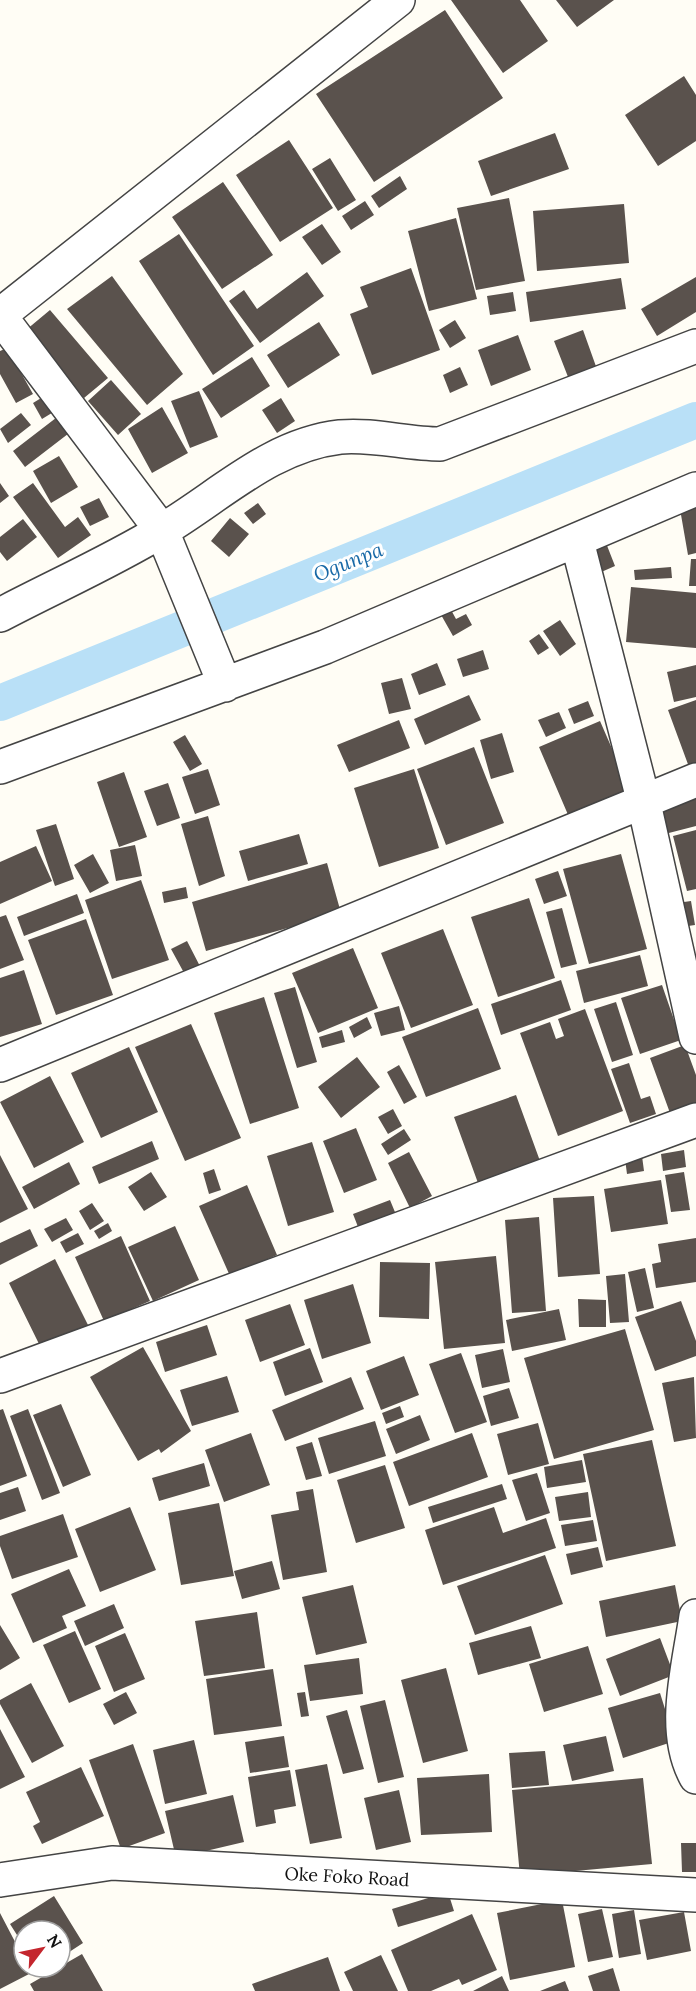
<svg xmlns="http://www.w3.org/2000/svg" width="696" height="1991" font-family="Lora,serif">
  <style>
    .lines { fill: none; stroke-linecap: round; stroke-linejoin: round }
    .canal { stroke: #b9e0f7; stroke-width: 36 }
    .building { fill: #5a524d }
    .minor-casing { stroke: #444; stroke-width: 36 }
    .tertiary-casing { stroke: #444; stroke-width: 36 }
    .minor { stroke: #fff; stroke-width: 33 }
    .tertiary { stroke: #fff; stroke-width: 33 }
    .labels { text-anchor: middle; stroke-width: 6; stroke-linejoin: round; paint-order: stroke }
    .street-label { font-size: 18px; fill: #111; stroke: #fff }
    .water-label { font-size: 20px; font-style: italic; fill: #1768a6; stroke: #fff }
  </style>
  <rect width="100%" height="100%" fill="#fffdf5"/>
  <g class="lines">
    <path class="canal" d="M0 703 696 420"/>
  </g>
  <path class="building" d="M451 0H520L548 41 503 73Z
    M556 0H614L577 27Z
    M445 10 503 98 374 182 316 94Z
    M684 76 696 95V141L658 166 625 115Z
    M555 133 569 169 491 196 478 161Z
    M289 140 333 208 280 242 236 175Z
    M330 158 356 200 338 211 312 169Z
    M400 176 407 189 379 208 371 196Z
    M223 182 273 255 222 289 172 217Z
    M509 198 525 281 476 290 457 208Z
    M365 201 374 215 351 230 342 216Z
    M624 204 629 263 537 271 533 211Z
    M456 218 477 299 429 311 408 231Z
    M322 224 341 252 322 265 302 237Z
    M179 234 254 346 213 375 139 261Z
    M411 268 440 350 372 375 350 314 368 307 360 287Z
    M307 272 324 296 260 343 229 301 244 290 257 309Z
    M112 276 183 374 147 405 67 309Z
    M696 277V312L657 336 641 309Z
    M621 278 626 309 530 322 526 292Z
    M513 292 516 311 490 315 487 296Z
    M50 310 108 378 84 398 26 330Z
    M455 320 466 338 450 348 439 330Z
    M319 322 340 355 288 388 267 355Z
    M583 330 598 372 570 382 554 341Z
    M518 335 531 370 491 386 478 350Z
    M7 348 33 394 16 403 0 374V351Z
    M252 357 270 386 221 418 202 389Z
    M460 367 468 385 450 393 443 375Z
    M111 380 141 414 118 435 88 401Z
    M199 391 218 437 190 448 171 401Z
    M51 392 60 408 42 419 33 403Z
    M281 398 295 421 277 433 262 410Z
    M162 407 188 453 152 473 128 429Z
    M65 411 77 427 25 467 13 451Z
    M21 413 31 425 8 443 0 429Z
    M59 456 78 487 51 503 33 471Z
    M0 483 9 496 0 503Z
    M33 483 65 527 78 517 91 535 58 558 13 497Z
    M99 498 109 517 90 526 80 507Z
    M258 503 266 514 253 524 244 513Z
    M696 507V553L688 555 680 509Z
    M230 518 249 534 229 557 211 541Z
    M23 519 37 537 7 561 0 552V537Z
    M606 543 615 566 599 573 590 549Z
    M691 559H696V586H689Z
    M671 567 672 578 635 580 634 570Z
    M631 587 696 593V648L626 642Z
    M450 608 456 619 466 614 472 625 453 636 440 613Z
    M560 620 576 644 560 656 543 631Z
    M539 634 549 648 538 655 529 641Z
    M483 650 489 669 463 677 457 659Z
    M437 663 446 685 419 695 411 674Z
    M696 665V697L674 702 667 672Z
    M402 678 411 709 389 714 381 683Z
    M469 695 481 720 425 745 414 719Z
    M696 700V764L689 767 668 710Z
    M588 701 594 716 574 724 568 709Z
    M559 712 566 728 546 737 538 720Z
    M399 720 410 748 349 772 337 745Z
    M600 721 630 790 569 817 539 747Z
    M502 733 514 772 491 779 480 740Z
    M185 735 202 764 190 771 173 742Z
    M474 747 504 823 446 845 417 769Z
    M208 769 220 805 195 814 182 777Z
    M414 769 439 848 379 867 354 788Z
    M124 772 147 837 119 847 97 782Z
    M168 783 180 818 157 826 144 791Z
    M696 790V826L661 835 652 802Z
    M208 816 225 876 199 886 181 824Z
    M56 824 74 879 55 886 36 830Z
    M696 830V889L687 891 673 836Z
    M299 834 308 864 248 881 239 851Z
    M135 845 142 876 116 881 110 850Z
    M36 846 52 881 0 904V862Z
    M93 854 109 883 90 893 74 865Z
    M621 854 647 949 589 964 563 869Z
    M327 863 341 913 206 951 192 902Z
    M558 871 567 896 544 904 535 879Z
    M141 880 169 960 112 979 85 900Z
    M186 887 188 898 164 903 162 892Z
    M77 894 84 913 24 936 17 917Z
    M529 898 555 978 498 997 471 917Z
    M691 901 695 925 681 927 677 903Z
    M562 908 577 964 561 968 546 912Z
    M6 915 24 960 0 969V917Z
    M86 919 113 995 56 1015 28 940Z
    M443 929 473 1005 411 1028 381 953Z
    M187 941 204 974 189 982 171 949Z
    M353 948 378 1008 318 1033 292 973Z
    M640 955 648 986 584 1003 576 971Z
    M24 970 42 1024 0 1037V978Z
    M561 980 571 1010 501 1035 491 1004Z
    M662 985 681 1040 640 1054 621 998Z
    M295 987 317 1062 297 1068 274 993Z
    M264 997 299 1108 250 1124 214 1013Z
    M616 1002 633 1055 612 1062 594 1009Z
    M399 1006 405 1030 381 1036 374 1013Z
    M478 1008 501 1069 426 1097 402 1037Z
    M585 1009 623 1111 558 1136 520 1033 550 1022 556 1039 564 1036 558 1019Z
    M367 1017 372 1028 354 1038 349 1027Z
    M191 1024 241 1138 185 1161 135 1047Z
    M342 1030 345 1042 322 1048 319 1037Z
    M685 1045 696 1075V1104L670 1113 650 1058Z
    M129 1047 158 1112 101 1138 71 1073Z
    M357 1057 380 1087 341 1118 318 1087Z
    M629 1063 641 1099 650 1096 656 1114 630 1123 611 1069Z
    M399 1065 417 1097 404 1104 387 1072Z
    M50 1076 84 1142 34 1168 0 1102Z
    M516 1095 540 1161 478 1183 454 1117Z
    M393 1109 402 1126 388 1134 378 1117Z
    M356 1128 377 1180 344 1193 323 1141Z
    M404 1129 411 1140 388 1155 381 1144Z
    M152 1141 159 1159 99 1184 92 1167Z
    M312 1142 334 1212 288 1226 267 1156Z
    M684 1150 686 1167 663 1171 661 1154Z
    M409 1152 432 1196 410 1208 388 1163Z
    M0 1155 28 1209 0 1223Z
    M642 1156 644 1171 627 1174 625 1159Z
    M69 1162 80 1184 34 1209 22 1187Z
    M214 1169 221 1190 209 1194 203 1173Z
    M151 1172 167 1197 144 1211 128 1187Z
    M684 1172 690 1210 671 1212 665 1175Z
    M661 1180 668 1224 611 1232 604 1189Z
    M247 1185 277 1255 230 1276 199 1206Z
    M594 1196 600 1274 558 1277 553 1198Z
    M390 1200 397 1217 360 1232 353 1214Z
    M92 1203 104 1221 90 1230 79 1211Z
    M539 1217 546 1311 512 1313 505 1220Z
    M66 1218 73 1230 52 1242 44 1229Z
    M108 1223 112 1231 99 1239 94 1231Z
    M175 1226 199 1280 153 1301 128 1247Z
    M30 1229 38 1246 0 1265V1243Z
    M78 1233 84 1244 66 1253 60 1242Z
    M121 1236 150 1301 104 1321 75 1257Z
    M696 1238V1282L656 1288 652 1264 661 1262 658 1244Z
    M496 1256 505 1343 444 1349 435 1262Z
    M55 1259 88 1325 41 1348 9 1283Z
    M380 1262 430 1263 429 1319 379 1317Z
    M645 1268 654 1308 637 1312 628 1272Z
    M625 1274 629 1322 610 1323 606 1276Z
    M353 1284 371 1343 322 1359 304 1300Z
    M578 1299 606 1300V1327H579Z
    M681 1301 696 1341V1356L655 1371 635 1317Z
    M290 1304 305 1345 260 1362 245 1320Z
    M559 1309 566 1340 512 1351 506 1320Z
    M207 1325 217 1355 165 1372 156 1342Z
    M625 1329 654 1430 554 1459 524 1358Z
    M143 1347 191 1431 161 1453 159 1449 138 1461 90 1377Z
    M310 1348 323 1382 285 1396 273 1362Z
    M503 1349 510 1382 482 1388 475 1355Z
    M461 1353 487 1422 455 1433 429 1364Z
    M404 1356 419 1395 381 1410 366 1371Z
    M227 1376 239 1412 192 1426 180 1390Z
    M351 1377 364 1409 285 1441 272 1410Z
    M694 1377 696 1438 674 1442 662 1383Z
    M509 1388 519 1418 491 1426 483 1396Z
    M61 1404 91 1475 63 1487 33 1415Z
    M400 1406 404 1417 386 1424 382 1413Z
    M3 1409 27 1476 0 1486V1410Z
    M28 1409 60 1493 42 1500 10 1416Z
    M420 1415 430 1440 396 1454 386 1429Z
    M375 1421 386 1456 329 1474 318 1438Z
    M538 1423 549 1464 508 1475 497 1434Z
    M251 1433 270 1485 224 1502 205 1450Z
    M472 1433 488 1477 409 1506 393 1462Z
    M652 1440 676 1546 606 1561 583 1454Z
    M312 1442 322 1476 306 1480 296 1447Z
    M582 1460 586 1482 547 1488 544 1467Z
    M204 1463 210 1486 159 1501 152 1478Z
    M385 1465 405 1528 356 1543 337 1480Z
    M537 1473 550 1513 526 1521 512 1480Z
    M502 1484 507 1499 433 1523 428 1507Z
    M18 1487 26 1511 0 1520V1493Z
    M313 1489 327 1572 283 1580 271 1515 299 1510 296 1492Z
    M588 1492 591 1517 559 1521 555 1497Z
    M219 1503 234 1576 181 1585 168 1513Z
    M130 1507 156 1570 100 1592 75 1529Z
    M494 1507 503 1533 546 1518 556 1548 443 1585 425 1530Z
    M63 1514 78 1557 12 1579 0 1546V1536Z
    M593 1520 597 1541 565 1546 561 1525Z
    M598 1547 603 1567 571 1575 566 1554Z
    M545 1555 563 1604 475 1635 457 1586Z
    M272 1561 280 1589 242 1599 234 1571Z
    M69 1569 86 1606 62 1616 67 1628 33 1643 11 1594Z
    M353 1585 367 1643 316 1655 302 1597Z
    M675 1585 682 1621 606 1637 599 1601Z
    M114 1604 124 1628 85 1646 74 1621Z
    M257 1612 265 1668 204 1676 195 1621Z
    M0 1625 20 1658 0 1670Z
    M531 1626 541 1658 478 1675 469 1643Z
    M75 1631 101 1689 69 1703 43 1645Z
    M125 1633 145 1679 114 1692 95 1646Z
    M660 1638 674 1675 620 1696 606 1659Z
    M588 1646 603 1694 544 1712 529 1664Z
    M359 1658 363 1694 310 1701 304 1665Z
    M446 1668 468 1751 423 1763 401 1680Z
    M273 1669 282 1726 214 1735 206 1679Z
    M31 1683 64 1746 32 1763 0 1704V1700Z
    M126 1692 137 1713 114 1725 103 1704Z
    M305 1692 309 1716 301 1717 297 1693Z
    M660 1693 675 1741 623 1758 608 1708Z
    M385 1700 404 1777 378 1783 360 1706Z
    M347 1710 364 1769 343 1774 326 1716Z
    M0 1729 25 1777 0 1789Z
    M284 1736 289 1767 250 1773 245 1742Z
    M606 1736 614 1771 572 1781 563 1745Z
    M194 1740 207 1794 165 1804 153 1750Z
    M133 1744 165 1833 121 1849 89 1760Z
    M545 1751 549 1785 512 1788 509 1753Z
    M327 1764 342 1838 310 1844 295 1770Z
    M81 1767 104 1816 42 1844 33 1826 40 1822 26 1792Z
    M290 1770 296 1806 274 1810 276 1823 256 1827 248 1777Z
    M489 1774 492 1832 421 1835 417 1778Z
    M643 1778 652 1864 520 1876 512 1790Z
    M399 1790 411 1842 376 1850 364 1798Z
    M233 1795 244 1842 176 1858 165 1811Z
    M681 1843H696V1872H682Z
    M448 1892 454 1911 398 1927 392 1909Z
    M54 1896 83 1943 60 1958V1931H24V1946L10 1924Z
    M562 1900 575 1967 510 1980 497 1913Z
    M602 1909 613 1957 588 1962 578 1914Z
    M634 1910 641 1954 619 1958 612 1914Z
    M684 1912 691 1951 647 1960 639 1920Z
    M0 1913 24 1959V1967H28L31 1973 0 1989Z
    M472 1914 497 1970 462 1985 459 1979 431 1991H408L391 1950Z
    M82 1954 103 1991H34L30 1984Z
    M381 1955 398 1991H353L344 1972Z
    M328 1957 340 1991H255L252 1984Z
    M613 1968 620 1991H593L588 1976Z
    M502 1976 509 1991H473Z
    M565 1981 569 1991H540Z"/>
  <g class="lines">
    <defs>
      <path id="minor" d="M0 315 398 0
        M0 316 162 531 225 685
        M577 541 643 799 696 1037
        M0 615C53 587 110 562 161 531 219 497 270 445 340 437 374 434 407 444 440 444L696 346
        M0 767 325 647 696 489
        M0 1065 696 780
        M0 1376 696 1120
        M696 1616C689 1667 670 1730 696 1777"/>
      <path id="tertiary" d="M0 1880 112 1863 696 1895"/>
    </defs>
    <use href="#minor" class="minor-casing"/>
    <use href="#tertiary" class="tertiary-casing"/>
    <use href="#minor" class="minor"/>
    <use href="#tertiary" class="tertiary"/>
  </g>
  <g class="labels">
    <g class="street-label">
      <text transform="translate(347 1877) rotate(3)" y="6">Oke Foko Road</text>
    </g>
    <g class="water-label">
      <text transform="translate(348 562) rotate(-22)" y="7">Ogunpa</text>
    </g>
  </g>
  <g transform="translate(42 1949) rotate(58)"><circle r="28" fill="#ffffff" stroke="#a0a0a0" stroke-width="1.5"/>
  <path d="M0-4.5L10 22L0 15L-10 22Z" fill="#c4262e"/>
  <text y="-9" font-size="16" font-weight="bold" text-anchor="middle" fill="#111111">N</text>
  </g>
</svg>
